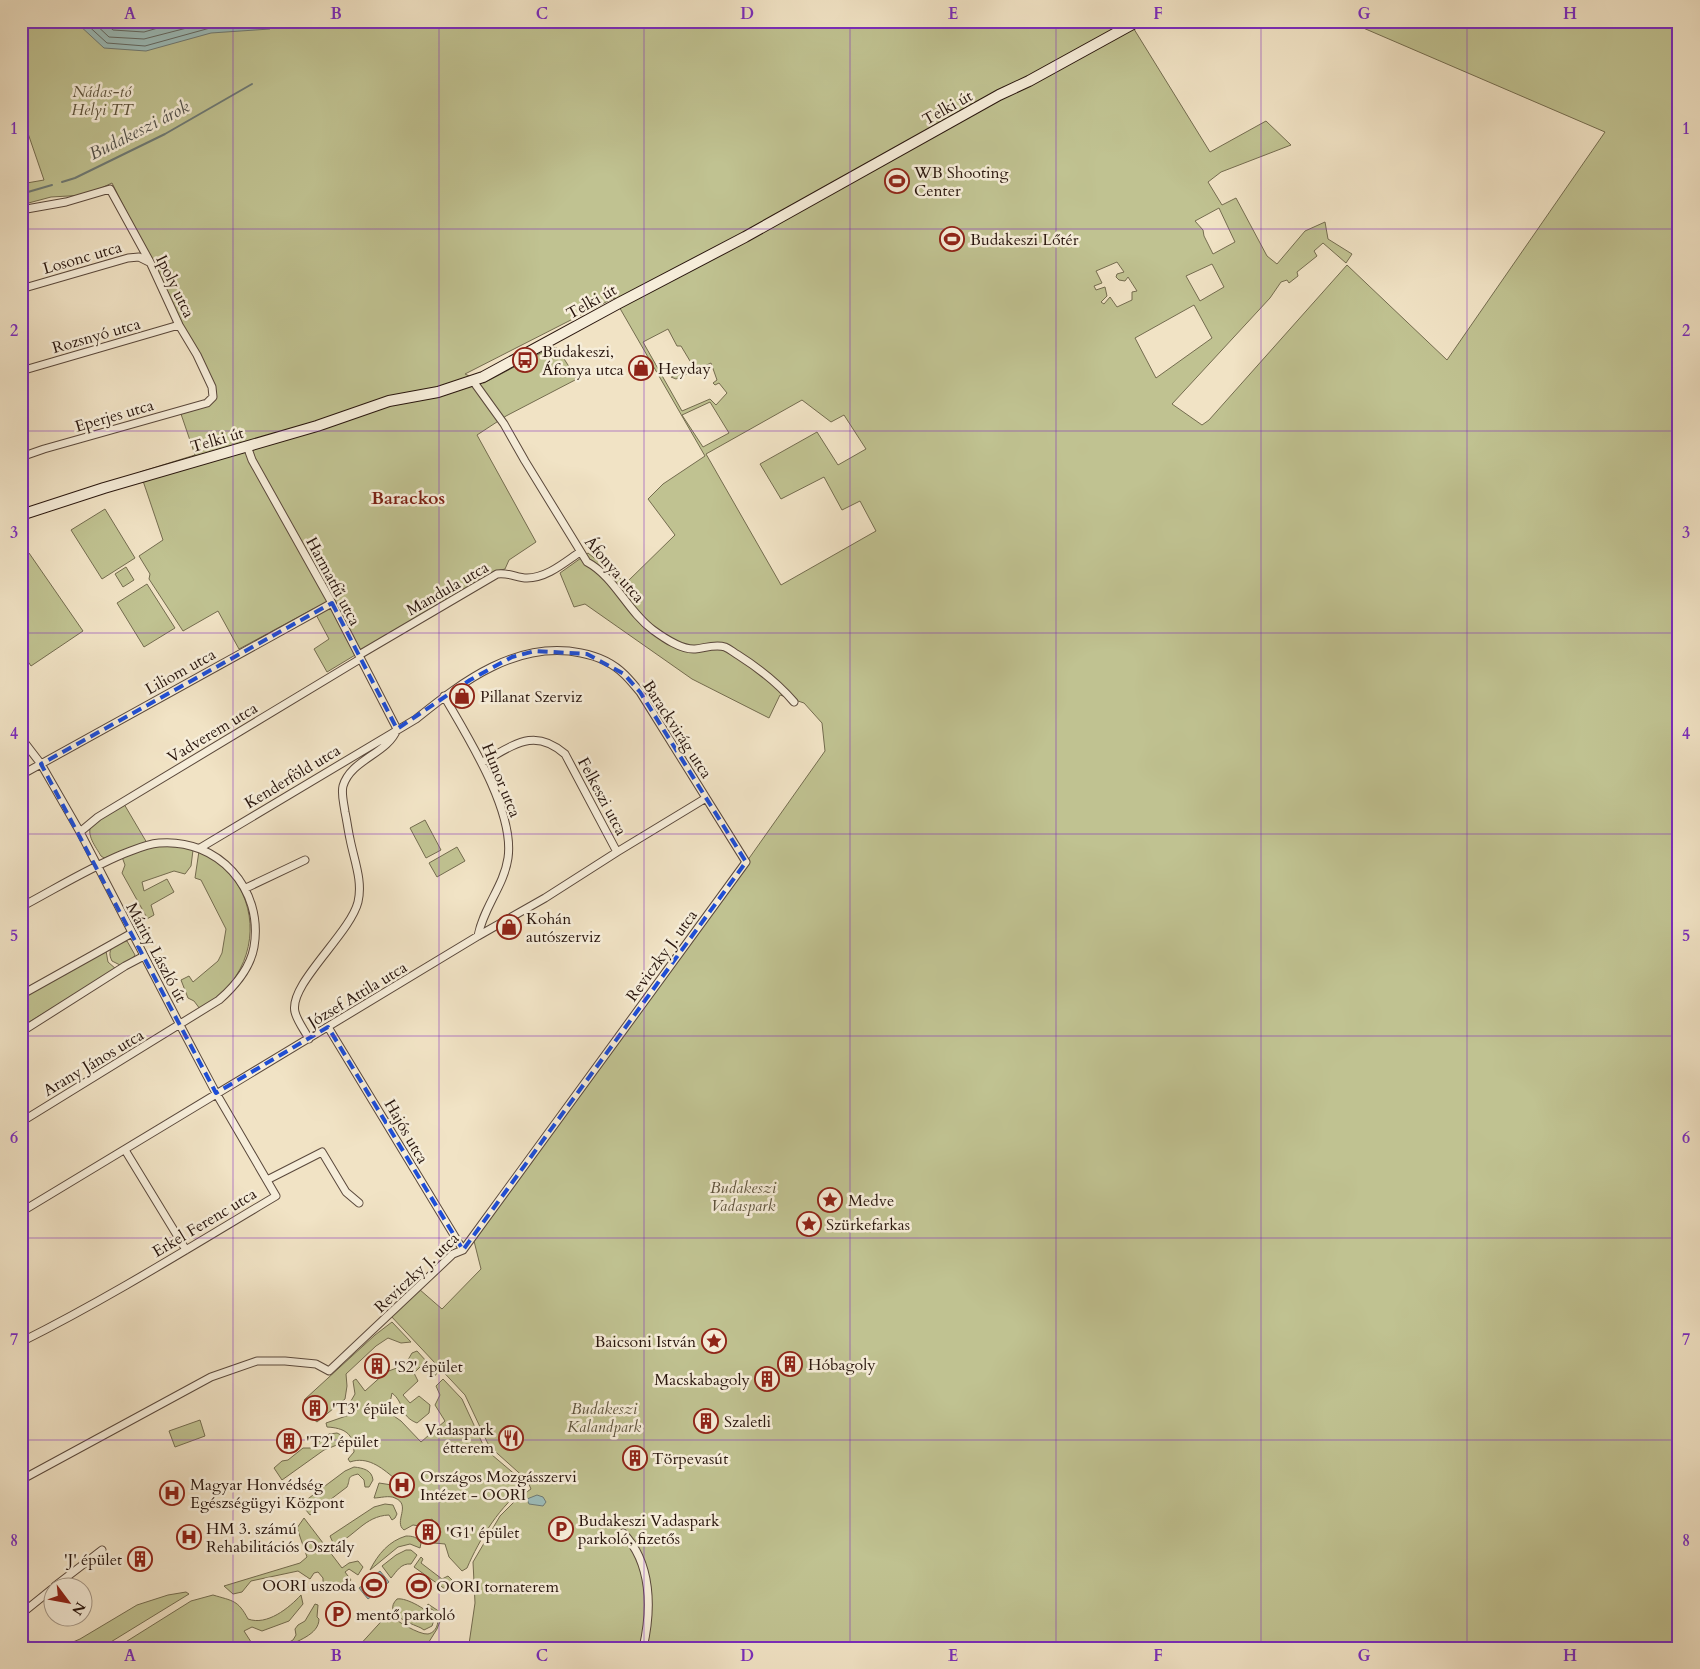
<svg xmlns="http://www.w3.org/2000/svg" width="1700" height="1669" font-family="Cardo,serif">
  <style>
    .green { fill: #c0c291; stroke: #746c4f; fill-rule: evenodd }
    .water { fill: #9cbdbb; stroke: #6e7a75 }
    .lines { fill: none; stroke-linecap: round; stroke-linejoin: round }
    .shore { stroke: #626964; stroke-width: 1 }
    .stream { stroke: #6e7a75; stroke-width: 2 }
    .street-casing { stroke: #5a483b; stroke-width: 9 }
    .secondary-casing { stroke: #28150d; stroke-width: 12 }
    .street { stroke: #f6edd9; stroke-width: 7 }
    .secondary { stroke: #f6edd9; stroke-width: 10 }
    .marked { fill: none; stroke: #1d4ed8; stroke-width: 4; stroke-dasharray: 10 6; stroke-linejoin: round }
    .grid { fill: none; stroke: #7b2cbf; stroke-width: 1; stroke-opacity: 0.55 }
    .labels { text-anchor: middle; stroke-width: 5; stroke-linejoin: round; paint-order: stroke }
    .park-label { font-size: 16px; font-style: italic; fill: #5d523b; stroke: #f6edd9 }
    .street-label { font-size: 16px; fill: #28150d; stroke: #f6edd9 }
    .poi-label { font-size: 16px; fill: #28150d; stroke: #f6edd9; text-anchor: start }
    .water-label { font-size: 18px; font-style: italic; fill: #51504a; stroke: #f6edd9 }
    .neighbourhood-label { font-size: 18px; font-weight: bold; fill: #7a1f14; stroke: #f6edd9 }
    .neatline { fill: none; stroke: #7b2cbf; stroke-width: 2 }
    .grid-label { font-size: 16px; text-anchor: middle; font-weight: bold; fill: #7b2cbf }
  </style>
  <rect width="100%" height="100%" fill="#f1e3c5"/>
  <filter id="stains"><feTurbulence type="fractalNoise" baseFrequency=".004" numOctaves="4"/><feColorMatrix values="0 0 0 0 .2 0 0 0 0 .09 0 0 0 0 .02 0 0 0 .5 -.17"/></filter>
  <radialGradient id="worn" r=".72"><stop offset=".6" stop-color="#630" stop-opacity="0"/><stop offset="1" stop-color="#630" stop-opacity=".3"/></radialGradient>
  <path class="green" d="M21 21H1129L1210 152 1266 121 1291 145 1221 172 1208 182 1222 205 1236 198 1267 256 1277 264 1305 231 1325 222 1328 239 1352 254 1346 263 1323 243 1314 251 1317 256 1297 272 1298 276 1289 283 1287 280 1281 282 1270 298 1172 404 1202 425 1209 420 1347 265 1447 360 1605 132 1347 21H1679V1648H494L474 1644 472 1648H465L469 1644 475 1603 473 1562 500 1516 518 1498 531 1489 527 1480 489 1446 465 1395 390 1315 419 1289 442 1309 481 1269 474 1241 653 994 825 751 822 723 804 703 780 695 769 718 692 679 585 604 574 607 560 573 588 553 626 583 675 535 648 499 663 484 705 456 614 298 465 374 484 383 552 347 557 348 577 379 506 416 477 435 536 542 509 560 505 569 493 572 327 672 314 649 329 639 313 609 239 649 218 611 183 631 149 579 150 574 139 556 163 540 140 472 195 455 181 414C195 409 215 408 216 391L112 183 86 195 51 197 21 205V184L44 180 21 113ZM1219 208 1235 242 1213 254 1204 236 1203 230 1195 221ZM1117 262 1124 272 1117 274 1116 277 1119 280 1125 281 1128 277 1137 291 1132 292V300L1117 307 1110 297 1104 304 1101 302 1107 296 1105 287 1096 290 1094 286 1102 283 1096 271ZM1212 264 1224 287 1200 301 1186 276ZM1194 305 1212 338 1156 378 1135 338ZM668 329 677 346H681L693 366 671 377 676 379 711 363 717 380 713 383 715 385 719 383 727 393 716 405 710 399 682 411 643 342ZM802 400 831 422 844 415 866 449 838 465 817 432 760 464 781 499 824 477 842 510 860 501 876 531 781 585 706 454ZM710 402 729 433 703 447 682 415Z
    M105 509 135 558 102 579 71 530Z
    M29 553 83 631 31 666 21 651V558Z
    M126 567 134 580 123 587 115 574Z
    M147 584 175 628 144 647 117 603Z
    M124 804 147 843 104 858 101 856C96 847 85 834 92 824Z
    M425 820 441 850 426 858 410 828Z
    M156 846 182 847 193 850 191 866 185 874 174 871 142 882 144 891 167 879 174 892 151 905 154 915 145 920 146 916 122 873 125 865 122 857Z
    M457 847 465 861 437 877 429 863Z
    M199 851C206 854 212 858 218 863 253 890 260 939 236 976 227 991 214 999 200 1009L194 1001 188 998 181 980 189 976 193 982 218 961 222 953 226 929 201 880 195 878Z
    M123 941H127L135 955 133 958 120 965 112 961C106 949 114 946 123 941Z
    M106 951 108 962 116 969 21 1027V998Z
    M392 1322 411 1342 401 1343 388 1338 376 1346 346 1374 347 1386 345 1399 317 1422 313 1419 325 1408 316 1397 307 1404 304 1400 375 1335Z
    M417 1351 437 1373 434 1377 421 1366 414 1373 418 1381 403 1395 410 1403 419 1396 430 1405 429 1413 417 1423C399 1416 405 1403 392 1393L388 1412 401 1421 421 1442 445 1421 435 1405 440 1395 436 1386 443 1379 462 1399 485 1449 524 1482 527 1487C501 1503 479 1540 467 1568L462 1571 449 1557 445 1544 434 1543 441 1532 432 1519 420 1526 413 1525 404 1530C393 1522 412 1505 395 1498 389 1495 380 1498 374 1498L379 1483 392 1485 394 1478C381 1467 367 1456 350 1462L348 1459 354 1452C354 1433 344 1428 327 1427L326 1423 352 1414 348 1406 355 1394 353 1381 356 1379 365 1391 386 1372 405 1365 412 1353Z
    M200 1420 205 1436 175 1447 169 1431Z
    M337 1433 343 1436 344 1440 342 1443 324 1450 282 1480 274 1468 282 1461 288 1460 303 1448H311L329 1434Z
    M354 1467C363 1468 372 1470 373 1480L369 1487H365L364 1480 358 1474C346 1477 351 1478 347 1487L310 1515 301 1504 345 1471Z
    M385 1504 393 1505 397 1514 395 1518 392 1520 389 1515C364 1516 355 1537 334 1545L330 1536 374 1507Z
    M304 1518 342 1568 349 1563 358 1561 363 1567 358 1575 349 1569 345 1572 351 1580C339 1591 339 1590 323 1586V1578L318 1572 314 1573 310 1579 298 1571 251 1581 242 1592 233 1594 224 1586 300 1563 307 1557 297 1528Z
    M406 1536C413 1536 417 1537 421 1543L420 1548 410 1544 398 1547 370 1570C378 1554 389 1541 406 1536Z
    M406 1550H411L417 1555 411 1564C401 1563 397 1571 391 1578L382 1566 396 1555Z
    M421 1557 423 1559 421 1563 442 1579 448 1576 453 1581V1586L450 1589H445L414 1567Z
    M186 1592 189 1594 101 1648H59L80 1639 137 1605 168 1595Z
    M213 1595C233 1601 238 1600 248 1619 267 1626 289 1608 301 1595L303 1604 289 1621 262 1631 252 1627 244 1631 253 1645 263 1648H116L191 1601Z
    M397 1599C406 1597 431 1611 434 1620L432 1626 424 1630 421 1628C410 1623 382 1614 397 1599Z
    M315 1604 318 1605 317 1617 319 1619C319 1635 296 1641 284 1648H278L293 1640 296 1635 295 1629 298 1625 305 1621Z
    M428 1604 443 1614 437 1629 427 1645H421L418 1648H357L388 1614C395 1620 419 1635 428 1634 438 1632 441 1618 434 1611 432 1609 429 1608 427 1607Z
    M21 1622 31 1646 37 1648H21Z"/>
  <path class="water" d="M78 21H274L270 29 211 33 146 51 104 48 78 24Z
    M537 1495 543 1497 546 1502 543 1506 529 1504 527 1499Z
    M380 1571 389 1582 368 1599 359 1588Z"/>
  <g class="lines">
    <path class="shore" d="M83 21 107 43 145 46 210 28 265 24 268 21
      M92 21 109 37 144 39 214 21
      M103 21 113 30 144 32 182 21"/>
    <path class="stream" d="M62 182 75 178 165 134 252 84
      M21 194 52 185"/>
    <defs>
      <path id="street" d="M21 210 66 202 110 189 150 262 179 325 197 355 212 387 213 397 207 403 44 449 21 457
        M21 289 128 258 139 257 149 262
        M21 371 179 325
        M473 381 504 424 525 461 587 562C615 577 627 611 653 630 664 638 681 650 695 649 705 648 715 644 725 647 730 649 734 653 738 655 760 669 778 683 794 702
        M247 446 252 460 332 603 397 729
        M359 655 497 574C508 572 517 578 527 578 547 578 565 562 580 552
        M444 696C467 736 515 811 508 858 504 886 483 908 478 936
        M21 738 41 764 80 832 180 1025 216 1093 276 1196C192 1246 109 1298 21 1342
        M483 762C514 745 534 727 565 754L617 852
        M21 775 332 603
        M80 832 98 817 360 659
        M246 888 305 860
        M21 907C55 889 87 869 123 854 134 850 146 844 159 843 218 838 264 889 254 947 250 969 235 986 219 1000L21 1122
        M21 995 132 933
        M328 1027 463 1250
        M21 1032 125 966 144 956
        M309 1039C305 1031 297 1021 295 1012 288 985 350 934 358 902 363 881 354 860 350 839 348 830 347 821 345 812 344 804 341 794 343 786 351 759 388 754 397 729
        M125 1150 186 1250
        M267 1180 322 1152 346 1192 359 1203
        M21 1212 478 936 545 898 617 852 706 798
        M21 1480 211 1377 257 1361H285L316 1364 329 1371 453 1254 463 1250 746 862 640 692C635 686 630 680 625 675 613 663 597 656 581 653 517 640 463 681 416 719L200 848
        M623 1533C652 1563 652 1609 643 1648
        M55 1586 102 1550
        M21 1614 52 1589"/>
      <path id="secondary" d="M21 515 104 488 317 426 389 401 438 392 483 377 619 303 745 237 999 95 1029 81 1138 21"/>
    </defs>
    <use href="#street" class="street-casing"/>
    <use href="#secondary" class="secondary-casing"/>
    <use href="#street" class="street"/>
    <use href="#secondary" class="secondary"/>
  </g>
  <path class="marked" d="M332 603 397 729 470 680 512 657 535 651 587 654 624 674 640 692 746 862 463 1250 328 1027 216 1093 41 764Z"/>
  <path class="grid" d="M233 21V1648M439 21V1648M644 21V1648M850 21V1648M1056 21V1648M1261 21V1648M1467 21V1648M21 229H1679M21 431H1679M21 633H1679M21 834H1679M21 1036H1679M21 1238H1679M21 1440H1679"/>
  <defs>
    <symbol id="stadium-ring" viewBox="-11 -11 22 22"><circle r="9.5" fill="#f6edd9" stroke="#8f2418" stroke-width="1.5"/><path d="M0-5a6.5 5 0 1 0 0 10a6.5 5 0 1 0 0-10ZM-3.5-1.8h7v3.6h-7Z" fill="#8f2418"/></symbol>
    <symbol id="bus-ring" viewBox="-11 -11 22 22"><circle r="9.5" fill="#f6edd9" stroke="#8f2418" stroke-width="1.5"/><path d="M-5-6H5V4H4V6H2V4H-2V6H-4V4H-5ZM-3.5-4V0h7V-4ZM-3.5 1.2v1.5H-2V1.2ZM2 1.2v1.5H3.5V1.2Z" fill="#8f2418"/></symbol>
    <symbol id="shop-ring" viewBox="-11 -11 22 22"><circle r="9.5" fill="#f6edd9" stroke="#8f2418" stroke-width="1.5"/><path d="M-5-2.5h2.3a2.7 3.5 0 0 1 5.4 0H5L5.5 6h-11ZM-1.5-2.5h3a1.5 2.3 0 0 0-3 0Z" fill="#8f2418"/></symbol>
    <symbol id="sight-ring" viewBox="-11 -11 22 22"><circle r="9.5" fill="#f6edd9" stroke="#8f2418" stroke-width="1.5"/><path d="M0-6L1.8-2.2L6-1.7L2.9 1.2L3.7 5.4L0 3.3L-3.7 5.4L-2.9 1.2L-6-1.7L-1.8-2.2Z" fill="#8f2418"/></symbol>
    <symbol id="building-ring" viewBox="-11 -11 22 22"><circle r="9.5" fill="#f6edd9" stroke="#8f2418" stroke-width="1.5"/><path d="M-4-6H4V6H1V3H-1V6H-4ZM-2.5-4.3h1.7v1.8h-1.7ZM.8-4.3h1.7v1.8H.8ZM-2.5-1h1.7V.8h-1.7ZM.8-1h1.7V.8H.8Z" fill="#8f2418"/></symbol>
    <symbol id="restaurant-ring" viewBox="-11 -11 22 22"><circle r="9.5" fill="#f6edd9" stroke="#8f2418" stroke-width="1.5"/><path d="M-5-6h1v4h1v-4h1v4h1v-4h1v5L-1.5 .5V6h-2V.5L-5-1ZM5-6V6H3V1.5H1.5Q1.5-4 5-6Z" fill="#8f2418"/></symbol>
    <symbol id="hospital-ring" viewBox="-11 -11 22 22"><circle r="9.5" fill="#f6edd9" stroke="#8f2418" stroke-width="1.5"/><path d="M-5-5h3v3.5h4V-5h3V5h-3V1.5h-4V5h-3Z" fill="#8f2418"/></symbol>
    <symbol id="parking-ring" viewBox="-11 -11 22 22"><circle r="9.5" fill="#f6edd9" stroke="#8f2418" stroke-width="1.5"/><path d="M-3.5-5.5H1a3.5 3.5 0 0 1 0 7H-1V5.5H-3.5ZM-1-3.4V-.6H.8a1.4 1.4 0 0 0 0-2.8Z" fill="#8f2418"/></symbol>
  </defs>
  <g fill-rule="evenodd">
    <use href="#stadium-ring" x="883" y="167" width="28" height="28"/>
    <use href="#stadium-ring" x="938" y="225" width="28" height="28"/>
    <use href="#bus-ring" x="511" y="346" width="28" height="28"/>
    <use href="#shop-ring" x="627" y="354" width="28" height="28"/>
    <use href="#shop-ring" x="448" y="682" width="28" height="28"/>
    <use href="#shop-ring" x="495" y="913" width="28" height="28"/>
    <use href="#sight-ring" x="816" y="1186" width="28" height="28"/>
    <use href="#sight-ring" x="795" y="1210" width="28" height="28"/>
    <use href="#sight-ring" x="700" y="1327" width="28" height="28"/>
    <use href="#building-ring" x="776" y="1350" width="28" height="28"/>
    <use href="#building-ring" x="363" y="1352" width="28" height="28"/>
    <use href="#building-ring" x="753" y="1365" width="28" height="28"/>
    <use href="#building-ring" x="301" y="1394" width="28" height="28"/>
    <use href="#building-ring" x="692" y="1407" width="28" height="28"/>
    <use href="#restaurant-ring" x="497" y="1424" width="28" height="28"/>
    <use href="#building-ring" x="275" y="1427" width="28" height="28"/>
    <use href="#building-ring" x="621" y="1444" width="28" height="28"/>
    <use href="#hospital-ring" x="388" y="1471" width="28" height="28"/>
    <use href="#hospital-ring" x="158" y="1479" width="28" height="28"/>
    <use href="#parking-ring" x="547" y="1515" width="28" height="28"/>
    <use href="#building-ring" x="414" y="1518" width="28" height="28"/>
    <use href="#hospital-ring" x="175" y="1523" width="28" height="28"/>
    <use href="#building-ring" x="126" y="1545" width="28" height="28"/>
    <use href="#stadium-ring" x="360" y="1571" width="28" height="28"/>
    <use href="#stadium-ring" x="405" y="1572" width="28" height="28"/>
    <use href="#parking-ring" x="324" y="1600" width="28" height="28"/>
  </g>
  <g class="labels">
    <g class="park-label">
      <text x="102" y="97">Nádas-tó<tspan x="102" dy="18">Helyi TT</tspan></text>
      <text x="743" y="1193">Budakeszi<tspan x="743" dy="18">Vadaspark</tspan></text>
      <text x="604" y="1414">Budakeszi<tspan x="604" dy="18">Kalandpark</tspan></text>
    </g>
    <g class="street-label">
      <text transform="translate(947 107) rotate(-29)" y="6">Telki út</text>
      <text transform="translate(82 257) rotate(-16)" y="6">Losonc utca</text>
      <text transform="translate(176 286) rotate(64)" y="6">Ipoly utca</text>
      <text transform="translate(591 301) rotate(-29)" y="6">Telki út</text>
      <text transform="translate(96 335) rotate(-16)" y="6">Rozsnyó utca</text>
      <text transform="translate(114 415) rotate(-16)" y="6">Eperjes utca</text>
      <text transform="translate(217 439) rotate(-16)" y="6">Telki út</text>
      <text transform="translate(615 569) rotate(49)" y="6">Áfonya utca</text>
      <text transform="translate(334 581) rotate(62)" y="6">Harmatfű utca</text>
      <text transform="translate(447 588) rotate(-30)" y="6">Mandula utca</text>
      <text transform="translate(180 671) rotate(-29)" y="6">Liliom utca</text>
      <text transform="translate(678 729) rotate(57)" y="6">Barackvirág utca</text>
      <text transform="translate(212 732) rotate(-31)" y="6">Vadverem utca</text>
      <text transform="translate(292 776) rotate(-31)" y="6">Kenderföld utca</text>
      <text transform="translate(502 780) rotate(68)" y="6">Hunor utca</text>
      <text transform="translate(603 796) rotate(62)" y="6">Felkeszi utca</text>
      <text transform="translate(157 952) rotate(62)" y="6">Márity László út</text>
      <text transform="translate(661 955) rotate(-54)" y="6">Reviczky J. utca</text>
      <text transform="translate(357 994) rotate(-31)" y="6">József Attila utca</text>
      <text transform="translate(93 1062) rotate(-31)" y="6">Arany János utca</text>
      <text transform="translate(407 1131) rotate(60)" y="6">Hajós utca</text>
      <text transform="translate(204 1222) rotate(-31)" y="6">Erkel Ferenc utca</text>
      <text transform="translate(416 1272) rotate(-43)" y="6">Reviczky J. utca</text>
    </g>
    <g class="poi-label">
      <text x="914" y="178">WB Shooting<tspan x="914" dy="18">Center</tspan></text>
      <text x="970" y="245">Budakeszi Lőtér</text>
      <text x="542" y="357">Budakeszi,<tspan x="542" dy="18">Áfonya utca</tspan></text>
      <text x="658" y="374">Heyday</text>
      <text x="480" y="702">Pillanat Szerviz</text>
      <text x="526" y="924">Kohán<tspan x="526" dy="18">autószerviz</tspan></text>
      <text x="848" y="1206">Medve</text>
      <text x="826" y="1230">Szürkefarkas</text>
      <text x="696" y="1347" text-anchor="end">Baicsoni István</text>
      <text x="808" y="1370">Hóbagoly</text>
      <text x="394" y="1372">'S2' épület</text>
      <text x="750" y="1385" text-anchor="end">Macskabagoly</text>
      <text x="332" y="1414">'T3' épület</text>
      <text x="724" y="1427">Szaletli</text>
      <text x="494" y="1435" text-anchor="end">Vadaspark<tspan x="494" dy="18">étterem</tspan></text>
      <text x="306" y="1447">'T2' épület</text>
      <text x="652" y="1464">Törpevasút</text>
      <text x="420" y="1482">Országos Mozgásszervi<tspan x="420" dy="18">Intézet - OORI</tspan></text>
      <text x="190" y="1490">Magyar Honvédség<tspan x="190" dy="18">Egészségügyi Központ</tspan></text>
      <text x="578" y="1526">Budakeszi Vadaspark<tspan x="578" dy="18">parkoló, fizetős</tspan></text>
      <text x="206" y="1534">HM 3. számú<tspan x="206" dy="18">Rehabilitációs Osztály</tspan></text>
      <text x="446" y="1538">'G1' épület</text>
      <text x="122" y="1565" text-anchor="end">'J' épület</text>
      <text x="356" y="1591" text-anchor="end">OORI uszoda</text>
      <text x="436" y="1592">OORI tornaterem</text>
      <text x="356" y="1620">mentő parkoló</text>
    </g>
    <g class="water-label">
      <text transform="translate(139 130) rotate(-27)" y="6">Budakeszi árok</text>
    </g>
    <g class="neighbourhood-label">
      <text x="408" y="504">Barackos</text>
    </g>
  </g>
  <rect width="1700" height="1669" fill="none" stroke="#f1e3c5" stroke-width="55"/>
  <g transform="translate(68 1602) rotate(122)"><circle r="24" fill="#f6edd9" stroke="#a49787"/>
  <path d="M0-4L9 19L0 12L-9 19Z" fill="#8f2418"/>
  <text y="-8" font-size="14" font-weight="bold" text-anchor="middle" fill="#28150d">N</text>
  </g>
  <rect x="28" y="28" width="1644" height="1614" class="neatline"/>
  <g class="grid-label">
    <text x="130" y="19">A</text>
    <text x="336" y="19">B</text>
    <text x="542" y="19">C</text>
    <text x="747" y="19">D</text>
    <text x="953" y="19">E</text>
    <text x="1158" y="19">F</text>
    <text x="1364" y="19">G</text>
    <text x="1570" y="19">H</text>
    <text x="14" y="134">1</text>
    <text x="1686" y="134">1</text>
    <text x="14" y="336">2</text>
    <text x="1686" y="336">2</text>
    <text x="14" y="538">3</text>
    <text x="1686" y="538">3</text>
    <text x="14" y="739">4</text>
    <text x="1686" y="739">4</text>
    <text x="14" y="941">5</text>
    <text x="1686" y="941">5</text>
    <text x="14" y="1143">6</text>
    <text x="1686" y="1143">6</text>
    <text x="14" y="1345">7</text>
    <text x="1686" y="1345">7</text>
    <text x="14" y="1546">8</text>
    <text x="1686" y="1546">8</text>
    <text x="130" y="1661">A</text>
    <text x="336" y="1661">B</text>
    <text x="542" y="1661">C</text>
    <text x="747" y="1661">D</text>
    <text x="953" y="1661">E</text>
    <text x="1158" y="1661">F</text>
    <text x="1364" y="1661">G</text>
    <text x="1570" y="1661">H</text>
  </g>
  <rect width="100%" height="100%" filter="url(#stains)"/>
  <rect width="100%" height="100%" fill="url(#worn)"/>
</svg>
